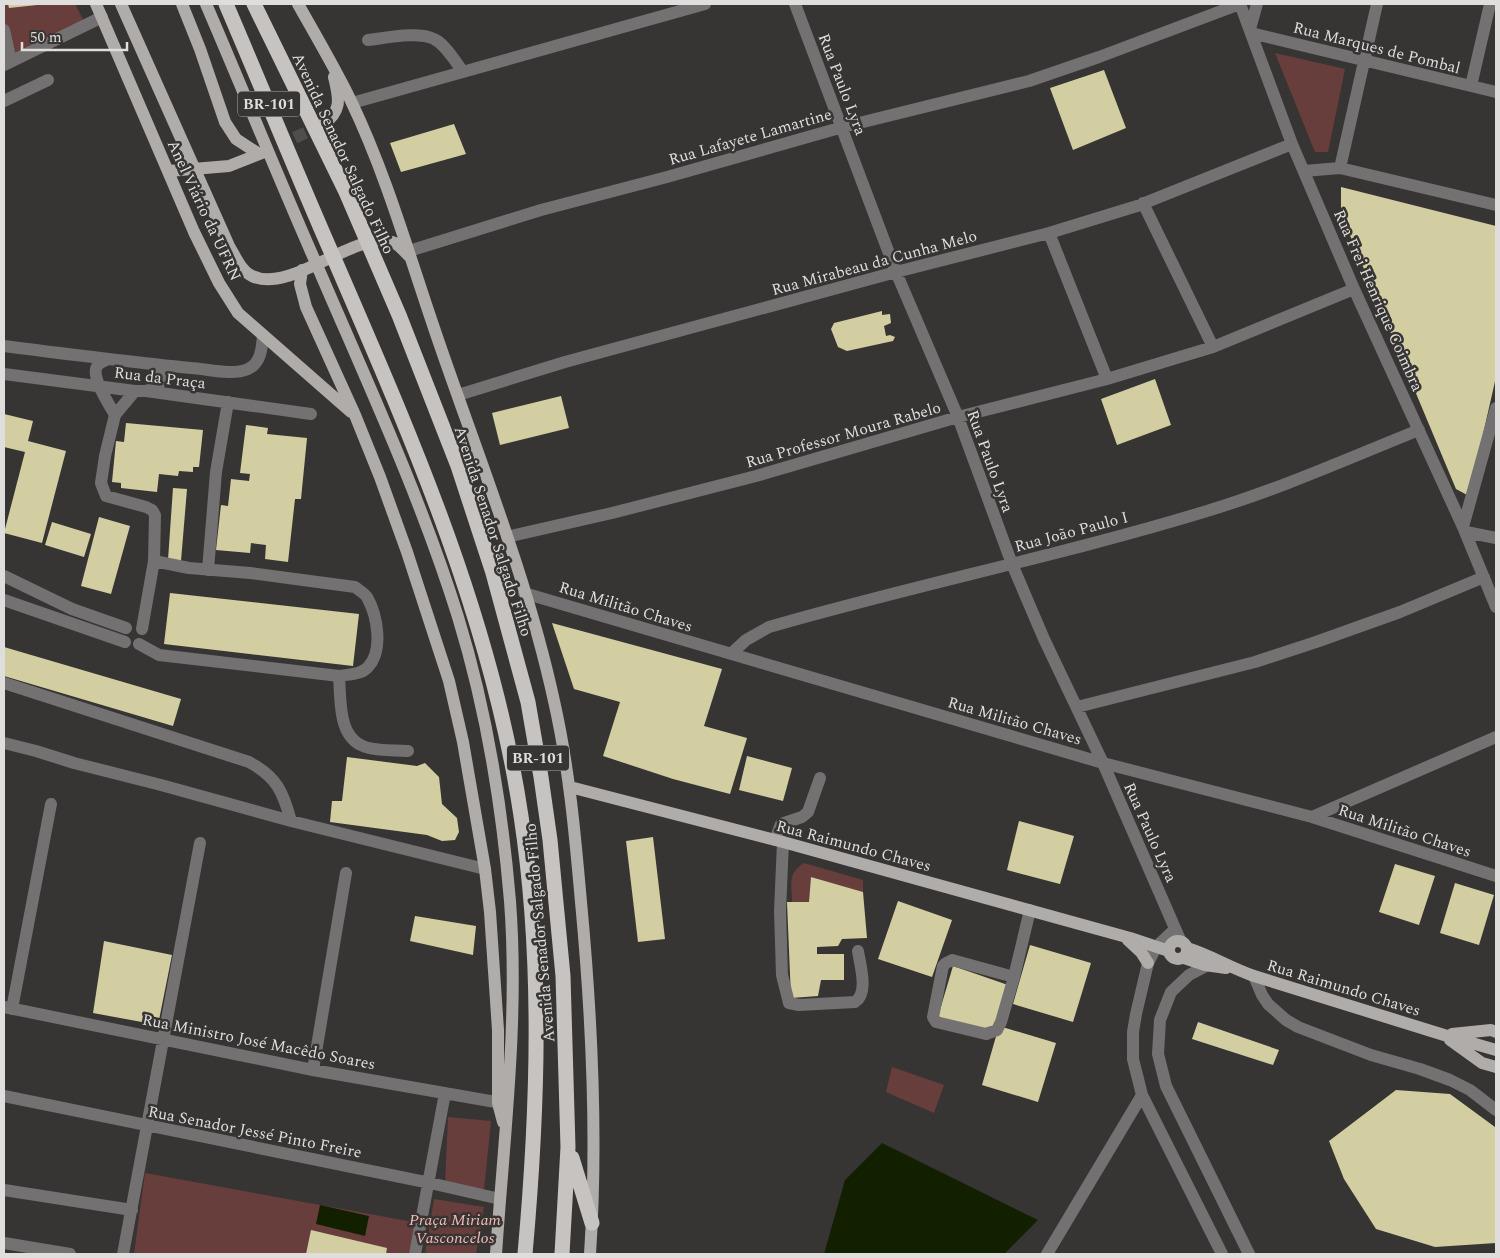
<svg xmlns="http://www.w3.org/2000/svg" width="1500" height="1258" font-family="Spectral,serif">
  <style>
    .green { fill: #683e3d }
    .water { fill: #122000 }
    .building { fill: #d3cea1 }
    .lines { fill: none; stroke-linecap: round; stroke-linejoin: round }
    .major-tunnel { stroke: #504e4c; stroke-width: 12; stroke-dasharray: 12 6; stroke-linecap: butt }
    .minor { stroke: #737171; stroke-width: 12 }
    .major { stroke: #afacaa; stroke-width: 12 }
    .highway { stroke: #c7c3c1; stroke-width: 15 }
    .labels { text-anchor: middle; stroke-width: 5; stroke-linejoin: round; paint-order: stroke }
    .shield { fill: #373533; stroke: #adaba9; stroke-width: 1 }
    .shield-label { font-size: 15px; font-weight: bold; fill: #dfdedc }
    .street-label { font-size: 16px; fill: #dfdedc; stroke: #373533 }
    .park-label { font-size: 16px; font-style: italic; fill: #f8bab8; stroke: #373533 }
  </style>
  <rect width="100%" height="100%" fill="#373533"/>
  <path class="green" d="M4 4H75L87 27 4 71Z
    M1275 53 1345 69 1328 152H1315Z
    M804 863 863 880V892L811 877 809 902H792C792 885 787 873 804 863Z
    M892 1067 944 1085 934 1113 886 1092Z
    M448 1117 491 1121 484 1190 445 1184Z
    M145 1173 419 1223 413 1254H134Z
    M434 1199 484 1207 476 1254H425Z"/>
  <path class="water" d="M882 1143 1038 1220 1004 1254H824L845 1180Z
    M320 1205 369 1216 365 1236 316 1224Z"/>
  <path class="building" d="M8 4H36L37 5 9 8Z
    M1104 70 1126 128 1073 150 1050 88Z
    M454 124 466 154 401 172 390 143Z
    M1341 187 1496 226V377L1469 496 1456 489 1341 214Z
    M882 311V315L890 314 891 323 884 326 886 336 890 335 895 337 893 341 847 351 838 347 831 329 834 323Z
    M1155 379 1171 425 1117 445 1101 399Z
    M561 396 569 428 500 445 492 413Z
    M4 414 33 421 28 441 66 451 42 543 4 533 25 452 4 447Z
    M126 423 203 430 199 467H193V472L179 471 178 476 159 474 157 492 121 488V483L112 482 116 441 124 442Z
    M246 425 268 428 267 434 307 438 301 499H295L288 562 265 559 266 545 251 543 250 553 216 550 221 505 228 506 231 479 249 481 250 474 240 473Z
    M173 488 187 489 181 561 168 560Z
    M99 517 130 526 111 594 81 586Z
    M52 522 91 534 84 557 45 545Z
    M170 593 359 614 353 666 164 644Z
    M552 623 722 669 704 726 747 738 730 794 673 779 603 756 620 702 574 689Z
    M4 647 181 699 173 726 4 676Z
    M747 756 792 768 783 801 739 790Z
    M347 757 417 766 425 763 439 777 442 804 457 818 459 832 455 840 442 841 427 835 330 822 332 801H342Z
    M1019 821 1074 836 1060 884 1007 870Z
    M653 837 665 939 638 942 626 841Z
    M1395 864 1435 876 1419 925 1379 912Z
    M811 877 863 892 867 938 842 939 838 946 817 947V954H844V980H821L818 996 791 998 787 902H809Z
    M1455 883 1494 895 1479 945 1440 933Z
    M898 901 952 920 932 977 878 959Z
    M415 916 476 926 473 955 410 941Z
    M104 941 172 955 158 1025 93 1013Z
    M1030 945 1091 963 1073 1022 1013 1004Z
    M953 966 1008 985 993 1030 937 1020Z
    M1198 1022 1279 1050 1273 1065 1192 1039Z
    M999 1026 1056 1043 1038 1102 982 1085Z
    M1396 1090 1450 1094 1495 1127 1496 1243 1435 1247 1376 1229 1344 1179 1329 1141Z
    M311 1230 387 1248 386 1254H306Z"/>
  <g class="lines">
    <path class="major-tunnel" d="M262 153 322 125"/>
    <path class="minor" d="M795 4 896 272 958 417 1012 564 1044 639 1103 763 1181 942
      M1240 4 1292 144 1354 289 1463 527 1496 607
      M1250 29 1257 4
      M4 30 11 61
      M1251 33 1496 92
      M368 40C386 38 418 31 434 39 445 44 456 62 463 72
      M4 65 102 17
      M1471 86 1490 4
      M4 101 48 80
      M352 103 705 4
      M1340 168 1377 4
      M1304 171 1340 168 1496 205
      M1143 203 1213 347
      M1049 233 1107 379
      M409 251 541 210 667 177 843 127 1029 81 1099 57 1240 4
      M4 346C66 354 128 362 191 368 208 369 232 376 248 369 261 363 262 348 263 335
      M109 359C105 361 101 361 98 365 89 375 109 404 115 415
      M4 374 135 391H146L311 414
      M135 391 115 415 105 456 101 483 106 496 146 507 152 510 155 515 154 561 142 629
      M146 391C165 385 166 375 150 364
      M458 395 565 362 896 272 1049 233 1137 206 1292 144
      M1463 527 1496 408
      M1466 532 1496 538
      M507 537 612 513 756 476 958 417 1107 379 1213 347 1354 289
      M208 570 216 472 228 402
      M4 576 72 609 126 628
      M524 593 1103 763 1312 817 1496 876
      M4 600 125 642
      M139 644 159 655 339 676C349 674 361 675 368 667 384 650 377 615 367 597 364 593 359 590 355 587L250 573 189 568 154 561
      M731 654 746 640 769 627C914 585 1063 555 1207 511 1280 489 1349 458 1419 430
      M339 676C341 701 337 741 369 748 382 751 395 750 408 751
      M4 683 249 762C277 777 283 792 291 821
      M1077 707 1255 662 1316 642 1400 612 1484 577
      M4 743 36 751 74 763 161 785 291 821 485 869
      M1312 817 1496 737
      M775 840 781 824 802 817 808 812 820 778
      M783 842 780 911 782 975 789 1003 799 1005 855 1002C869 993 860 965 858 951
      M1174 930 1156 947 1148 963 1136 1014 1133 1032V1059L1142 1095 1222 1254
      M1208 965 1189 975 1171 992 1160 1020 1158 1054 1166 1086 1249 1254
      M1254 976 1262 995 1268 1004 1286 1020 1298 1027 1371 1055 1420 1069 1450 1080 1470 1090 1496 1110
      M1014 977 952 960 946 963 943 966 933 1017 936 1022 986 1034 997 1030 1001 1022 1014 977 1030 910
      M4 1007 313 1070 507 1104
      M12 1009 51 804
      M313 1070 346 873
      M4 1096 430 1183 500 1199
      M4 1190 132 1210
      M4 1243 70 1254
      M123 1254 200 843
      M415 1254 445 1093
      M1047 1254 1142 1095"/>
    <path class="major" d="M96 4 194 232 219 283 238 313 351 412
      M121 4 229 246C235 256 241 271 252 276 291 295 358 227 395 243 400 246 405 252 409 256
      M182 4 200 49 225 122 236 139 259 154
      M206 4C244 92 280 182 319 270 368 384 421 498 458 617 486 708 502 806 510 901 519 1019 504 1136 496 1254
      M298 4C316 36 335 68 351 101 386 174 408 252 434 328 476 452 526 573 554 701 569 767 575 834 581 902 592 1019 598 1137 590 1254
      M322 125C343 111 339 98 334 77
      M169 171 229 166 262 153
      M302 270 300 284 306 307 355 415 380 477 407 552 449 681 463 742 485 869 490 912 498 1030V1103L503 1122
      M570 787 783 842 1130 938 1169 951
      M1128 940 1141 952 1148 963
      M1169 950a9 9 0 1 1 18 0a9 9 0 1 1-18 0Z
      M1187 948C1210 955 1231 968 1254 976L1444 1035 1496 1050
      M1184 958 1205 965 1226 968
      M1452 1034 1491 1030 1496 1032
      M1450 1040 1482 1063 1496 1067"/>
    <path class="highway" d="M226 4C263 90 298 177 336 263 414 443 492 621 521 816 543 960 538 1109 525 1254
      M254 4 346 192 399 315 458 466 493 573 528 702 541 777 550 840 563 976 568 1147 562 1254
      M572 1158 592 1223"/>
  </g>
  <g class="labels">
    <g class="shield">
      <rect x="238" y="91.5" width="62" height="25" rx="4"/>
      <rect x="507" y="745.5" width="62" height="25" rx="4"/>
    </g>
    <g class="shield-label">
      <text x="269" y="109">BR-101</text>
      <text x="538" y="763">BR-101</text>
    </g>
    <g class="street-label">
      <text transform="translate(1377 47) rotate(14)" y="6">Rua Marques de Pombal</text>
      <text transform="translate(843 84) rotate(69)" y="6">Rua Paulo Lyra</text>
      <text transform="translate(750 136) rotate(-16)" y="6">Rua Lafayete Lamartine</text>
      <text transform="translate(344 153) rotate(65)" y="6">Avenida Senador Salgado Filho</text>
      <text transform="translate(205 210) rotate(65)" y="6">Anel Viário da UFRN</text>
      <text transform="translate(874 262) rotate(-15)" y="6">Rua Mirabeau da Cunha Melo</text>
      <text transform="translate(1379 300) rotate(66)" y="6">Rua Frei Henrique Coimbra</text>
      <text transform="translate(160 377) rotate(7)" y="6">Rua da Praça</text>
      <text transform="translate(843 434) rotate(-16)" y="6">Rua Professor Moura Rabelo</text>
      <text transform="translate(991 461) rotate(70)" y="6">Rua Paulo Lyra</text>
      <text transform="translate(494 531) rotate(72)" y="6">Avenida Senador Salgado Filho</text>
      <text transform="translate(1071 531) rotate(-15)" y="6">Rua João Paulo I</text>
      <text transform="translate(626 606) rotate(17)" y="6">Rua Militão Chaves</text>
      <text transform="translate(1015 720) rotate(16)" y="6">Rua Militão Chaves</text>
      <text transform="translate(1405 830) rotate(18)" y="6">Rua Militão Chaves</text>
      <text transform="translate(1151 832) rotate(66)" y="6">Rua Paulo Lyra</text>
      <text transform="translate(854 845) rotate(15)" y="6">Rua Raimundo Chaves</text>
      <text transform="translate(539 933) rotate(-95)" y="6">Avenida Senador Salgado Filho</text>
      <text transform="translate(1344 987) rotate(17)" y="6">Rua Raimundo Chaves</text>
      <text transform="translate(259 1041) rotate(11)" y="6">Rua Ministro José Macêdo Soares</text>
      <text transform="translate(255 1131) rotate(11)" y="6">Rua Senador Jessé Pinto Freire</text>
    </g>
    <g class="park-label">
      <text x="455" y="1225">Praça Miriam<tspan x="455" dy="18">Vasconcelos</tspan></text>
    </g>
  </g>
  <rect width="1500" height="1258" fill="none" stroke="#dfdedc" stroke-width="10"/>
  <path d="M22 42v8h105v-8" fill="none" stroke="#dfdedc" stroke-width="2.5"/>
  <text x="30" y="42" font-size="15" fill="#dfdedc" stroke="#373533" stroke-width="4" paint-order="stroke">50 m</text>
</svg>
